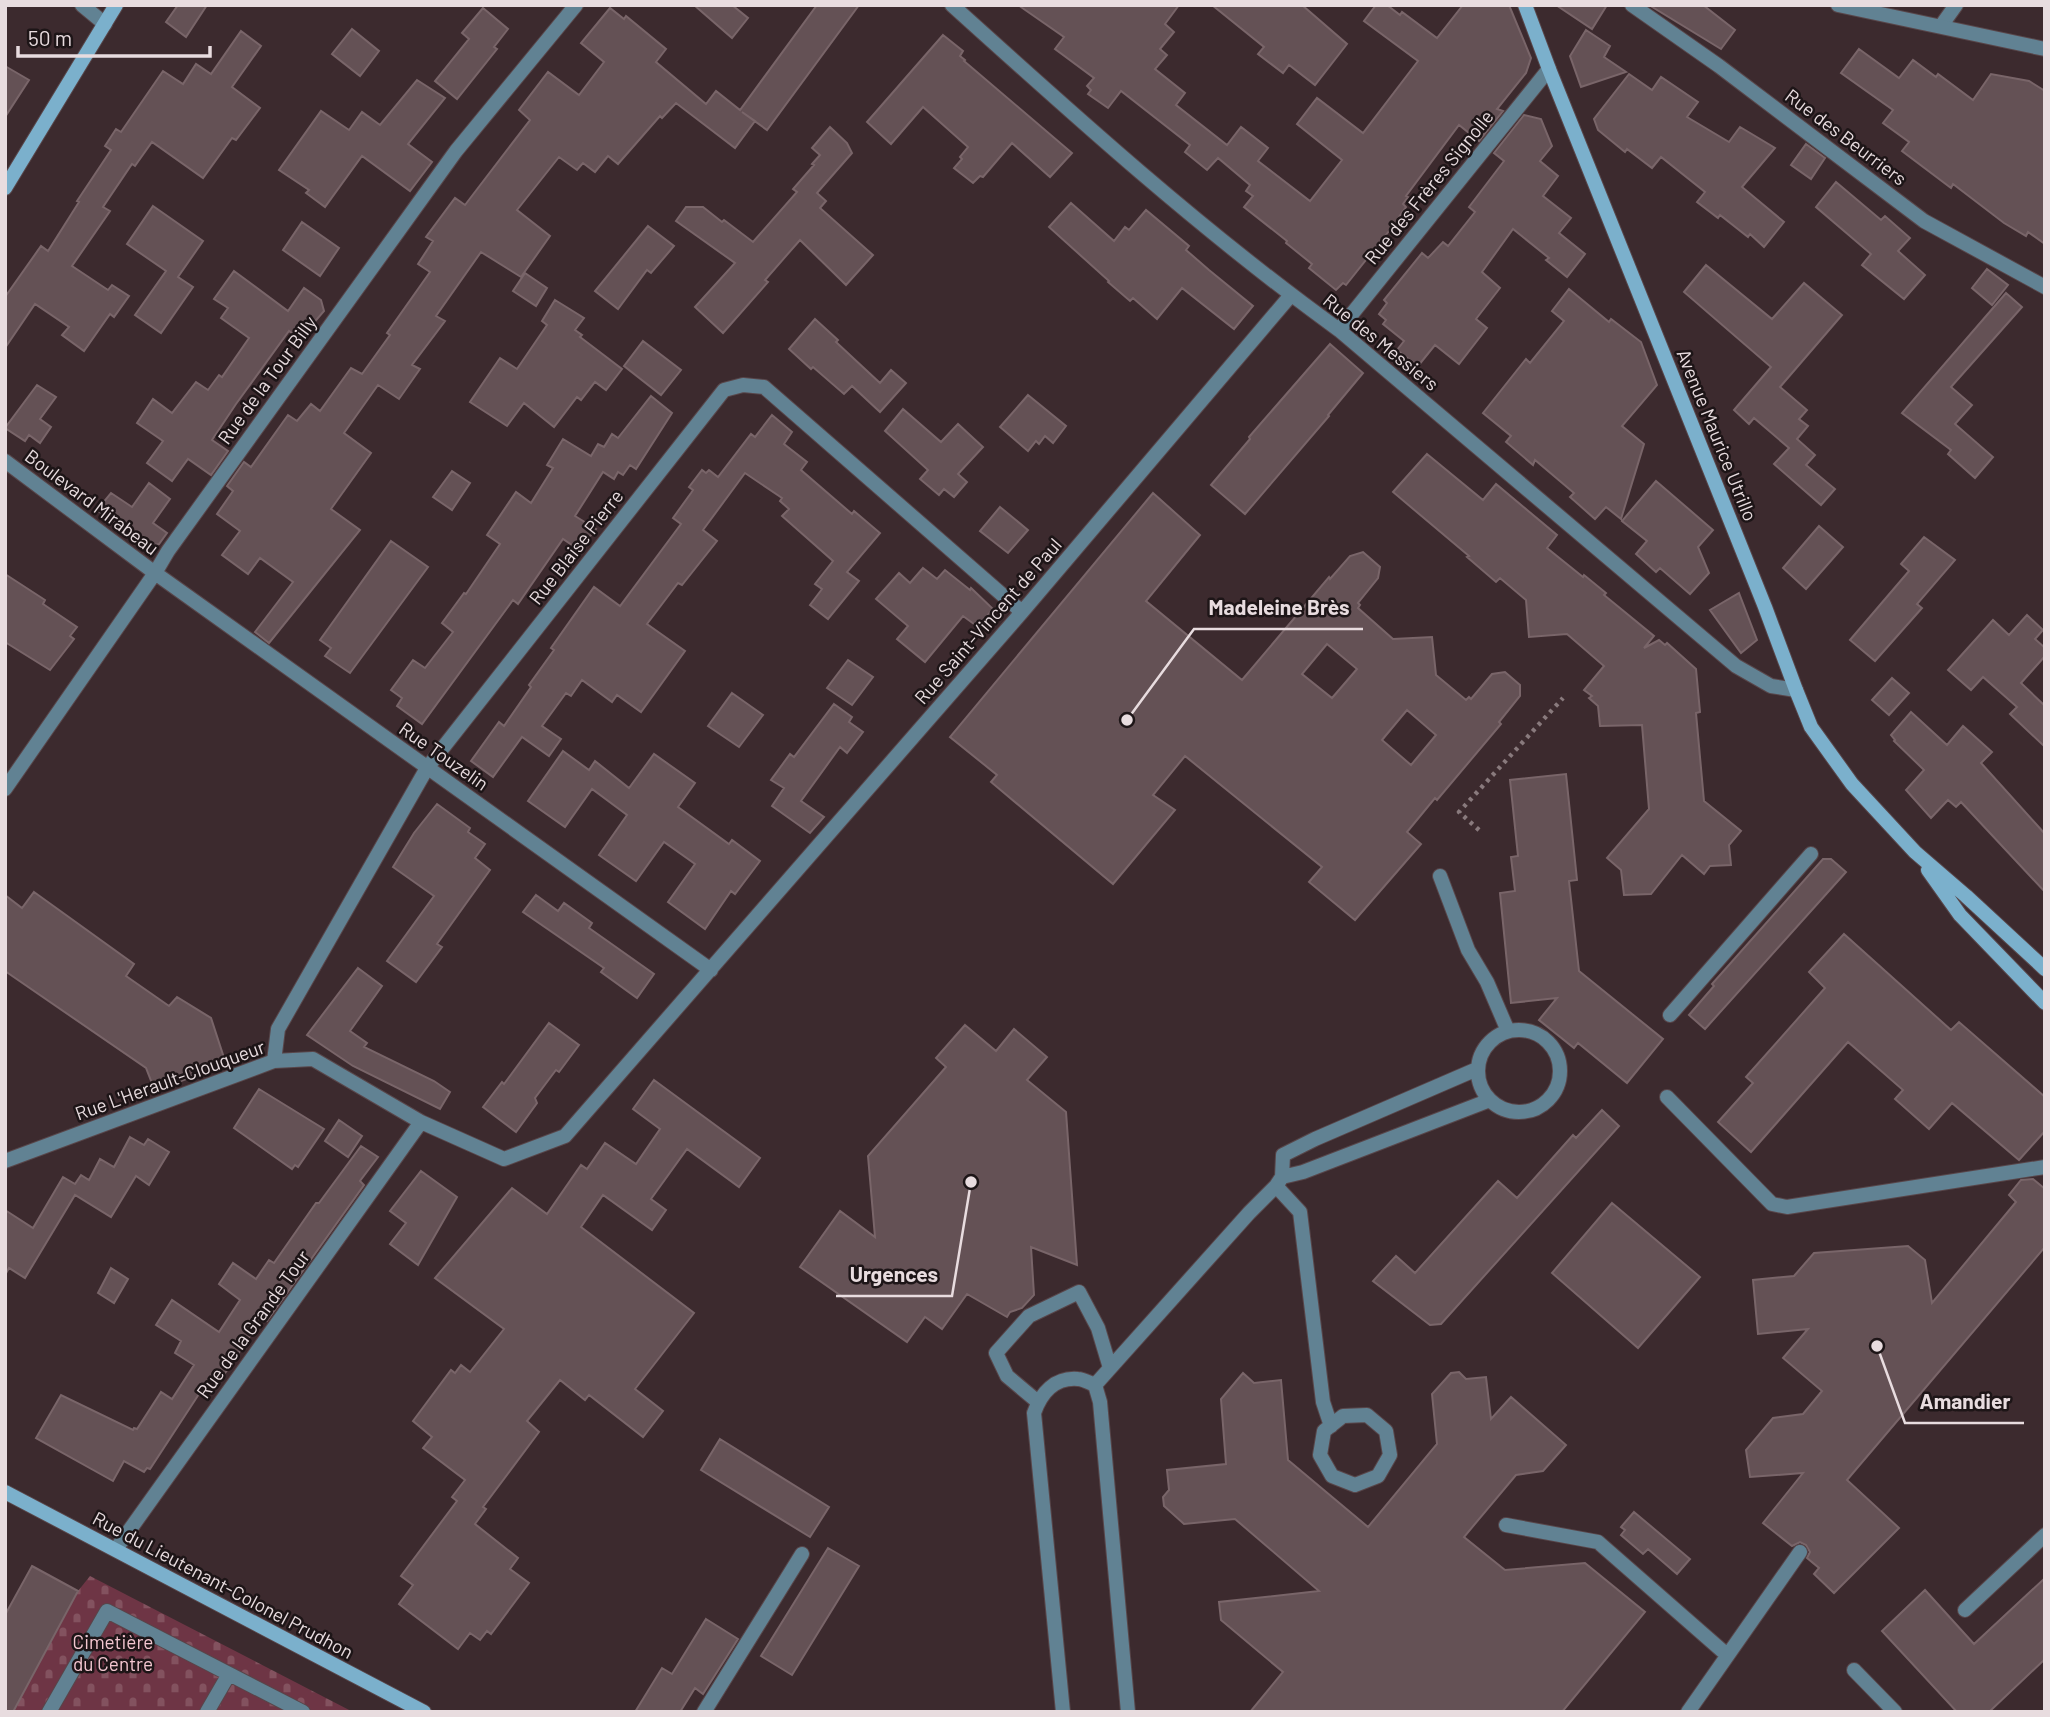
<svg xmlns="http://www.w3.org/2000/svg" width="2050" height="1717" font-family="Barlow,sans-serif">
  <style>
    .cemetery { fill: url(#cemetery-stones) }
    .building { fill: #645155; stroke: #796569; stroke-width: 2; fill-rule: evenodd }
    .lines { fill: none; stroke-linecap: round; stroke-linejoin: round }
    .lane-casing { stroke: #58464a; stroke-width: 16 }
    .street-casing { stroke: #58464a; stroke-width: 16 }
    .secondary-casing { stroke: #58464a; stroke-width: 16 }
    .path { stroke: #897a7d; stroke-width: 4.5; stroke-dasharray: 3.5 5; stroke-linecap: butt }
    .lane { stroke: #618293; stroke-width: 14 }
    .street { stroke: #618293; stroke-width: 14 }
    .secondary { stroke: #7bb0cc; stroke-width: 14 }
    .labels { text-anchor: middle; stroke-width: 5; stroke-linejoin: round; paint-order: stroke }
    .street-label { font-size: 19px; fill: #e8dcdf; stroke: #1d1517 }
    .park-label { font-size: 19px; fill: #f3c6d0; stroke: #1d1517 }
    .leader { fill: none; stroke: #e8dcdf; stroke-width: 2.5 }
    .callout-dot { fill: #e8dcdf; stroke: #1d1517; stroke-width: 2.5 }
    .callout-label { font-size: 21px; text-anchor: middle; font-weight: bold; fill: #e8dcdf; stroke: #1d1517; stroke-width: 5; stroke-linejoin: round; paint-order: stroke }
  </style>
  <defs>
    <pattern id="cemetery-stones" width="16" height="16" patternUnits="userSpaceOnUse" patternTransform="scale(1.75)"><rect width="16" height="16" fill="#6e3545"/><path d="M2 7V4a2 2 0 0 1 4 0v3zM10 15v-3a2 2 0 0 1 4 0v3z" fill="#83525f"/></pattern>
  </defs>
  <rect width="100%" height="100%" fill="#3c2a2e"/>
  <path class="cemetery" d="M90 1576 353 1712H13L78 1591Z"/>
  <path class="building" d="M178 5H207L186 37 166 22Z
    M694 5H732L748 18 732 38Z
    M817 5H859L767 130 742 112 755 121 735 148 676 103 662 118 660 116 618 164 608 156 595 172 583 163 577 170 559 157 517 210 550 236 521 277 481 252 436 316 445 321 412 365 420 369 399 399 378 385 344 433 371 453 331 509 360 530 269 643 255 632 293 582 260 558 248 574 222 555 240 531 217 514 233 491 227 486 244 462 251 467 288 415 297 421 311 404 320 411 351 368 362 374 390 335 387 333 430 272 418 264 433 241 426 237 455 198 465 205 530 120 519 110 548 72 579 95 604 62 581 43 610 8 624 19 626 16 666 49 656 62 706 104 716 91 740 110Z
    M1018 5H1179L1165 24 1174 32 1160 49 1167 55 1155 69 1185 93 1176 105 1227 145 1241 127 1268 148 1258 161 1310 201 1342 160 1297 124 1317 98 1363 133 1418 61 1364 21 1376 5H1387L1400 15 1402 12 1437 38 1463 5H1509L1531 58 1526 73 1497 109 1503 111 1479 141 1459 125 1406 196 1408 197 1403 204 1406 207 1389 231 1346 285 1343 283 1336 290 1309 268 1312 264 1286 243 1287 241 1244 207 1253 196 1246 191 1250 185 1218 158 1207 170 1185 152 1190 145 1121 91 1108 108 1088 94 1091 90 1087 86 1094 78 1055 49 1064 37Z
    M1212 5H1302L1347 44 1315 85 1289 65 1283 73 1258 54 1264 47Z
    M1556 5H1607L1592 29Z
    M1649 5H1703L1735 30 1721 49Z
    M483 8 508 29 494 47 497 49 457 99 435 81 469 39 462 33Z
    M352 29 379 51 360 76 332 54Z
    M1586 30 1610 46 1604 57 1626 72 1581 87 1570 56Z
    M241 31 261 46 232 87 260 108 236 140 232 138 203 178 152 142 135 166 132 164 103 207 110 211 72 266 108 290 112 285 129 296 114 317 110 314 84 351 62 335 69 327 35 304 5 348V297L41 246 48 251 79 202 77 201 111 150 105 146 116 129 121 132 163 71 183 84 196 64 211 74Z
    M943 35 963 51 960 56 965 60 964 61 1072 153 1050 177 1012 143 983 177 980 176 973 183 954 168 962 159 960 157 968 147 923 107 891 144 867 122Z
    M1859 49 1899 78 1913 60 1936 77 1938 74 1973 100 1991 74 2029 81 2045 91V244L2028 232 2026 236 2004 223 1953 184 1951 188 1902 151 1909 142 1883 123 1893 110 1841 73Z
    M5 66 29 80 5 117Z
    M1629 74 1652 90 1661 77 1698 102 1687 117 1729 142 1740 127 1775 148 1742 187 1784 222 1764 247 1750 234 1748 237 1720 215 1718 218 1697 202 1705 192 1661 157 1652 168 1627 149 1625 152 1598 130 1594 119Z
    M417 80 445 98 408 144 432 162 410 191 362 156 325 207 306 193 309 190 279 170 321 111 349 130 362 112 380 125Z
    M1524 115 1541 119 1552 146 1540 161 1558 176 1543 196 1571 218 1559 233 1585 254 1567 277 1546 260 1549 258 1513 229 1482 272 1500 288 1476 319 1487 328 1459 364 1435 345 1418 366 1397 350 1404 341 1383 324 1386 320 1379 314 1387 303 1384 300 1422 253 1428 258 1443 242 1448 246 1475 212 1469 207 1504 161 1494 153Z
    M830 127 847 143 852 153 817 193 826 201 820 208 873 255 846 285 800 240 765 280 768 282 723 333 695 307 735 263 676 221 686 207H703L722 222 724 220 753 242 797 192 793 189 814 165 812 164 820 155 812 148Z
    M1806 144 1825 158 1811 179 1791 165Z
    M1836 182 1881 220 1885 216 1910 238 1898 251 1925 275 1904 299 1862 265 1871 254 1816 207Z
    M1071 203 1114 241 1125 227 1129 230 1146 210 1189 246 1186 250 1209 270 1253 306 1234 329 1182 288 1157 319 1133 298 1130 301 1108 282 1109 281 1049 227Z
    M153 206 203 241 178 277 193 287 161 333 135 315 166 271 127 244Z
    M302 222 339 248 320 276 283 250Z
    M648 226 674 246 651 273 647 270 618 309 595 291Z
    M1706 265 1772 319 1804 283 1842 315 1780 387 1807 410 1799 419 1808 426 1797 439 1815 455 1806 465 1835 489 1821 505 1774 464 1789 448 1754 418 1749 424 1734 410 1771 367 1684 292Z
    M1987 269 2008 285 1992 305 1972 288Z
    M234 271 288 311 304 288 321 300 324 311 300 339 289 331 236 404 212 440 228 451 211 475 188 459 172 481 147 463 163 441 137 423 153 399 172 413 196 382 208 390 219 375 222 377 249 338 221 318 228 308 214 299Z
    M525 273 547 288 536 306 513 291Z
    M1569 289 1609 322 1611 319 1641 342 1657 385 1622 426 1644 444 1621 519 1606 507 1595 519 1570 497 1574 493 1535 460 1533 465 1506 442 1511 436 1483 413 1526 359 1530 363 1564 321 1552 311Z
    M2006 293 2022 307 1951 387 1972 405 1955 424 1993 457 1975 478 1948 454 1951 450 1902 413Z
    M555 300 584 318 575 330 582 335 580 337 622 369 606 390 595 382 581 400 577 397 554 427 524 403 507 426 470 402 500 358 517 369 547 325 542 321Z
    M815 319 838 340 836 342 880 383 891 370 906 383 880 412 852 386 844 394 813 367 811 369 789 349Z
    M643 341 681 370 661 395 624 366Z
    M1330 344 1363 373 1328 415 1329 416 1245 514 1211 485 1250 439 1249 437Z
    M37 385 56 397 40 419 51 427 40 443 29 435 25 441 5 428Z
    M1028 395 1066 426 1053 443 1045 436 1039 444 1036 441 1028 451 1000 427Z
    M651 396 672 413 636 469 630 465 623 475 618 472 614 479 603 472 575 516 596 529 579 550 563 539 518 604 513 600 422 724 397 706 402 698 391 690 413 660 425 668 453 632 442 623 464 593 466 594 500 544 487 535 516 492 531 503 553 468 547 465 563 439 591 456 598 444 604 447 612 434 618 438Z
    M903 409 941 442 958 424 983 447 958 474 967 482 954 497 944 489 939 495 920 479 928 470 885 431Z
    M772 415 792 432 784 444 807 462 801 470 852 514 854 511 880 533 847 572 859 581 828 619 810 605 822 589 815 584 833 561 782 516 789 509 780 501 782 498 745 473 703 530 717 541 682 585 678 583 647 624 685 651 641 712 617 695 612 702 582 680 571 696 566 693 542 726 561 739 549 756 522 737 493 777 471 761 499 722 504 726 531 687 529 685 554 650 551 648 594 587 620 606 681 524 673 518 691 493 693 490 689 487 702 470 706 473 709 470 718 477 751 434 755 437Z
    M1427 454 1483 500 1496 484 1557 535 1547 548 1583 577 1584 575 1606 593 1604 595 1654 636 1644 648 1659 640 1665 645 1667 643 1696 669 1700 712 1696 713 1704 801 1741 831 1729 845 1731 865 1710 866 1704 874 1682 855 1651 894 1624 895 1621 870 1607 858 1649 809 1642 725 1600 726 1598 706 1589 698 1592 696 1584 690 1604 666 1567 634 1529 637 1526 600 1500 578 1496 582 1467 557 1469 556 1393 492Z
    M452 471 470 483 452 510 433 497Z
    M1656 481 1713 530 1698 547 1709 573 1690 594 1660 568 1656 572 1636 554 1647 541 1622 521Z
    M149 483 170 499 153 523 167 533 159 544 147 547 97 510 111 493 132 507Z
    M1153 493 1200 535 1146 601 1242 680 1329 577 1330 579 1350 556 1363 552 1380 567 1378 578 1358 603 1360 605 1358 608 1393 639 1432 637 1436 675 1466 700 1469 697 1471 699 1492 674 1505 672 1520 685V696L1499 722 1501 724 1437 800 1435 798 1407 832 1421 844 1355 920 1309 882 1322 867 1185 756 1153 795 1175 810 1113 884 991 782 997 775 950 737ZM1327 644 1357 669 1332 698 1302 674ZM1407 710 1436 735 1411 765 1382 740Z
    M1000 507 1028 530 1008 553 980 531Z
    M1819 526 1843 547 1806 589 1783 568Z
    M1924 537 1955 560 1917 604 1922 608 1875 661 1850 640 1909 571 1901 564Z
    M391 541 428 567 350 673 325 656 331 648 320 640Z
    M923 568 937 579 945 570 970 590 971 588 993 609 978 627 963 616 925 662 897 639 908 626 876 599 899 573 910 583Z
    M5 574 45 600 43 604 77 627 70 636 74 639 50 670 5 642Z
    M1739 593 1757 640 1741 653 1710 610Z
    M2027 615 2043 630 2035 639 2045 648V656L2021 683 2045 706V747L2010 714 2017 707 1983 677 1971 690 1948 670 1993 620 2009 635Z
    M848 660 873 677 852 705 827 688Z
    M1892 678 1909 693 1889 715 1872 700Z
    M732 693 763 715 739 747 708 726Z
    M834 704 852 717 849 722 863 732 847 753 840 747 801 801 824 817 810 833 772 806 784 788 771 780 790 754 794 757Z
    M1911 712 1947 745 1963 726 1992 752 1981 763 2045 834V892L1961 802 1956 807 1948 800 1931 818 1906 790 1924 770 1894 741 1895 740 1891 735Z
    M563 751 589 770 595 761 629 788 654 754 695 783 678 807 729 844 732 840 760 861 735 894 731 891 705 929 668 902 695 864 664 842 636 881 599 855 627 815 592 789 565 827 528 801Z
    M1566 774 1577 880 1569 881 1579 971 1663 1039 1627 1083 1578 1043 1574 1048 1539 1020 1557 998 1511 1003 1500 893 1515 891 1511 857 1518 856 1510 780Z
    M437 804 470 828 468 832 485 844 475 858 490 870 437 944 442 947 416 982 387 961 434 896 393 867 414 833Z
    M1823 859H1831L1846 872 1705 1029 1689 1015 1714 986 1712 984Z
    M34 892 134 964 126 976 169 1006 177 997 211 1018 226 1064 155 1091 146 1068 5 971V895L22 908Z
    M536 895 558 911 564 903 592 923 589 928 654 974 637 998 601 972 604 968 523 912Z
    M1844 934 1951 1030 1959 1022 2045 1097V1131L2019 1160 1952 1103 1929 1129 1895 1099 1903 1090 1848 1042 1751 1152 1718 1122 1753 1083 1746 1077 1825 988 1809 972Z
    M358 968 382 986 350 1031 367 1043 364 1047 434 1081 450 1092 440 1109 353 1066 307 1035Z
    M549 1023 579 1045 559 1072 556 1070 535 1098 537 1103 516 1132 483 1107 502 1082 504 1084Z
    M965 1025 996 1051 1014 1029 1047 1057 1027 1080 1066 1112 1077 1265 1031 1247 1034 1295 1022 1308 1010 1312 1007 1317 967 1294 942 1329 925 1317 907 1342 800 1267 840 1211 875 1237 868 1156 946 1067 936 1058Z
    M654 1080 760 1158 739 1187 687 1149 651 1199 666 1210 652 1230 603 1195 581 1227 694 1313 635 1389 663 1411 643 1437 589 1395 585 1400 560 1380 527 1421 539 1432 483 1507 486 1509 475 1524 518 1558 510 1569 529 1583 491 1634 487 1631 480 1640 470 1633 458 1649 399 1604 413 1585 401 1576 457 1501 452 1497 465 1480 423 1448 432 1437 413 1421 451 1370 455 1373 461 1365 470 1372 504 1329 435 1278 512 1188 547 1214 581 1165 587 1169 605 1143 636 1164 660 1129 633 1109Z
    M259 1089 324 1129 298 1167 295 1165 292 1169 234 1128Z
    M1602 1110 1619 1126 1441 1324 1430 1325 1373 1281 1396 1256 1415 1273 1498 1181 1517 1198 1573 1135 1576 1138Z
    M339 1120 362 1136 348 1157 325 1141Z
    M130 1137 144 1145 148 1139 169 1152 149 1185 136 1176 111 1217 75 1195 25 1278 9 1268 5 1275V1210L33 1228 63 1177 75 1184 81 1175 89 1180 100 1159 114 1167Z
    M361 1146 378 1157 360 1181 364 1185 267 1321 263 1317 219 1382 212 1377 200 1395 199 1394 150 1469 147 1468 144 1472 124 1461 113 1481 36 1438 61 1395 133 1430 134 1428 137 1429 161 1392 172 1399 194 1365 175 1353 181 1341 156 1325 172 1300 219 1332 240 1300 219 1284 233 1263 256 1279 269 1260 274 1263 316 1203H319Z
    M421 1171 457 1197 418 1265 390 1244 406 1223 390 1211Z
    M2033 1179 2045 1189V1247L1847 1480 1899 1528 1834 1593 1814 1574 1819 1568 1807 1558 1810 1552 1806 1545 1800 1542 1792 1546 1763 1523 1803 1473 1750 1477 1746 1450 1773 1418 1803 1414 1822 1391 1783 1358 1808 1329 1758 1334 1753 1280 1794 1276 1814 1253 1908 1246 1925 1260 1932 1303 2016 1202 2009 1195 2021 1180Z
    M1612 1203 1700 1277 1638 1348 1552 1273Z
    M111 1268 128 1279 114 1303 98 1293Z
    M1459 1372 1466 1379 1486 1377 1491 1419 1511 1397 1566 1445 1543 1471 1516 1475 1464 1537 1505 1570 1585 1563 1645 1612 1562 1712H1250L1283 1672 1221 1620 1219 1602 1319 1591 1235 1519 1184 1524 1164 1506 1163 1497 1169 1490 1167 1470 1226 1464 1221 1399 1243 1373 1254 1383 1281 1380 1288 1460 1368 1527 1437 1444 1432 1394 1451 1373Z
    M720 1439 829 1507 810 1537 701 1470Z
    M1634 1512 1690 1559 1677 1574 1648 1549 1643 1554 1621 1535 1625 1530 1621 1527Z
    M828 1548 859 1566 792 1675 761 1656Z
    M32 1566 78 1591 13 1712H5V1615Z
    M2045 1578V1659L1989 1712H1957L1882 1631 1925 1590 1974 1644Z
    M706 1619 738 1639 703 1694 695 1688 680 1712H635L662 1668 672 1674Z"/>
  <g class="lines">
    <defs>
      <path id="lane" d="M1941 26 1956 5
        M1440 876 1468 950 1487 982 1508 1031
        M1670 1015 1811 854
        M1478 1071a41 41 0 1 1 82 0a41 41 0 1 1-82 0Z
        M1477 1069 1315 1139 1283 1155 1282 1177 1303 1172 1490 1100
        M1667 1097 1772 1204 1787 1207 2045 1167
        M1276 1186 1300 1212 1323 1402 1331 1426
        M1095 1385 1249 1213 1276 1186 1282 1177
        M1038 1402 1007 1376 996 1353 1029 1316 1079 1292 1098 1328 1110 1368
        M1367 1415 1386 1431 1390 1455 1378 1476 1355 1485 1332 1476 1320 1455 1324 1431 1343 1416Z
        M1506 1525 1598 1542 1727 1655
        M1965 1610 2045 1535
        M49 1712 107 1611 303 1712
        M207 1712 229 1674
        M704 1712 802 1554
        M1063 1712 1034 1413C1041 1393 1055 1377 1078 1379 1083 1379 1090 1383 1095 1385L1100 1402 1128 1712
        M1688 1712 1800 1552"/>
      <path id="street" d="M82 5 105 24
        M952 5C1077 118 1202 231 1339 330L1736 666 1771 686 1796 690
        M1632 5 1719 66 1924 221 2045 287
        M1838 5 2045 49
        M1339 330 1549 69
        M5 461 155 573 711 970
        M5 789 155 573 168 551 456 151 576 5
        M274 1061 278 1029 427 768 724 390 743 385 764 387 1022 612
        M5 1161 274 1061 313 1059 421 1122 504 1159 565 1136 1022 612 1291 295
        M116 1549 421 1122
        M1854 1670 1895 1712"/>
      <path id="secondary" d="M1525 5 1549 69 1765 607 1796 690 1811 727 1852 784 1915 852 1966 896 2045 969
        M5 188 116 5
        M1928 870 1960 915 2045 1003
        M5 1492 424 1712"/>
    </defs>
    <use href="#lane" class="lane-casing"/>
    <use href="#street" class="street-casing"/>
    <use href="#secondary" class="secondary-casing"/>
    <path class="path" d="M1479 830 1459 812 1563 698"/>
    <use href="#lane" class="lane"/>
    <use href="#street" class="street"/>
    <use href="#secondary" class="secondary"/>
  </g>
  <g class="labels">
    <g class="street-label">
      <text transform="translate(1846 137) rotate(37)" y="7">Rue des Beurriers</text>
      <text transform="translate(1429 187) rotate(-51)" y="7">Rue des Frères Signolle</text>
      <text transform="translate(1381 342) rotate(39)" y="7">Rue des Messiers</text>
      <text transform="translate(267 380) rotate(-54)" y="7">Rue de la Tour Billy</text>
      <text transform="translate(1717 435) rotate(68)" y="7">Avenue Maurice Utrillo</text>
      <text transform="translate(92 502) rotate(37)" y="7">Boulevard Mirabeau</text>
      <text transform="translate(576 547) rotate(-52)" y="7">Rue Blaise Pierre</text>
      <text transform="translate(988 621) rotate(-49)" y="7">Rue Saint-Vincent de Paul</text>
      <text transform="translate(444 756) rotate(35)" y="7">Rue Touzelin</text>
      <text transform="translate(170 1080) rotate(-20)" y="7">Rue L'Herault-Clouqueur</text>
      <text transform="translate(253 1324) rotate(-54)" y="7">Rue de la Grande Tour</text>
      <text transform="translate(223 1585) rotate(28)" y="7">Rue du Lieutenant-Colonel Prudhon</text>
    </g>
    <g class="park-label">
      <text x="113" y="1649">Cimetière<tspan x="113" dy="22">du Centre</tspan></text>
    </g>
  </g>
  <path class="leader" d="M1127 720L1194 629H1363M971 1182L952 1296H836M1877 1346L1905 1423H2024"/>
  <g class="callout-dot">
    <circle cx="1127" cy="720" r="7"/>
    <circle cx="971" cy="1182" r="7"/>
    <circle cx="1877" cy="1346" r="7"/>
  </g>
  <g class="callout-label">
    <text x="1279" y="615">Madeleine Brès</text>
    <text x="894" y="1282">Urgences</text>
    <text x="1965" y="1409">Amandier</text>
  </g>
  <rect width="2050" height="1717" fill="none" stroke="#e8dcdf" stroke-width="14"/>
  <path d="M18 46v10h192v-10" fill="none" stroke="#e8dcdf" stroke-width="3.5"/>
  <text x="28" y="46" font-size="21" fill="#e8dcdf" stroke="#1d1517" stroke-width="5" paint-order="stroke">50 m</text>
</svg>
